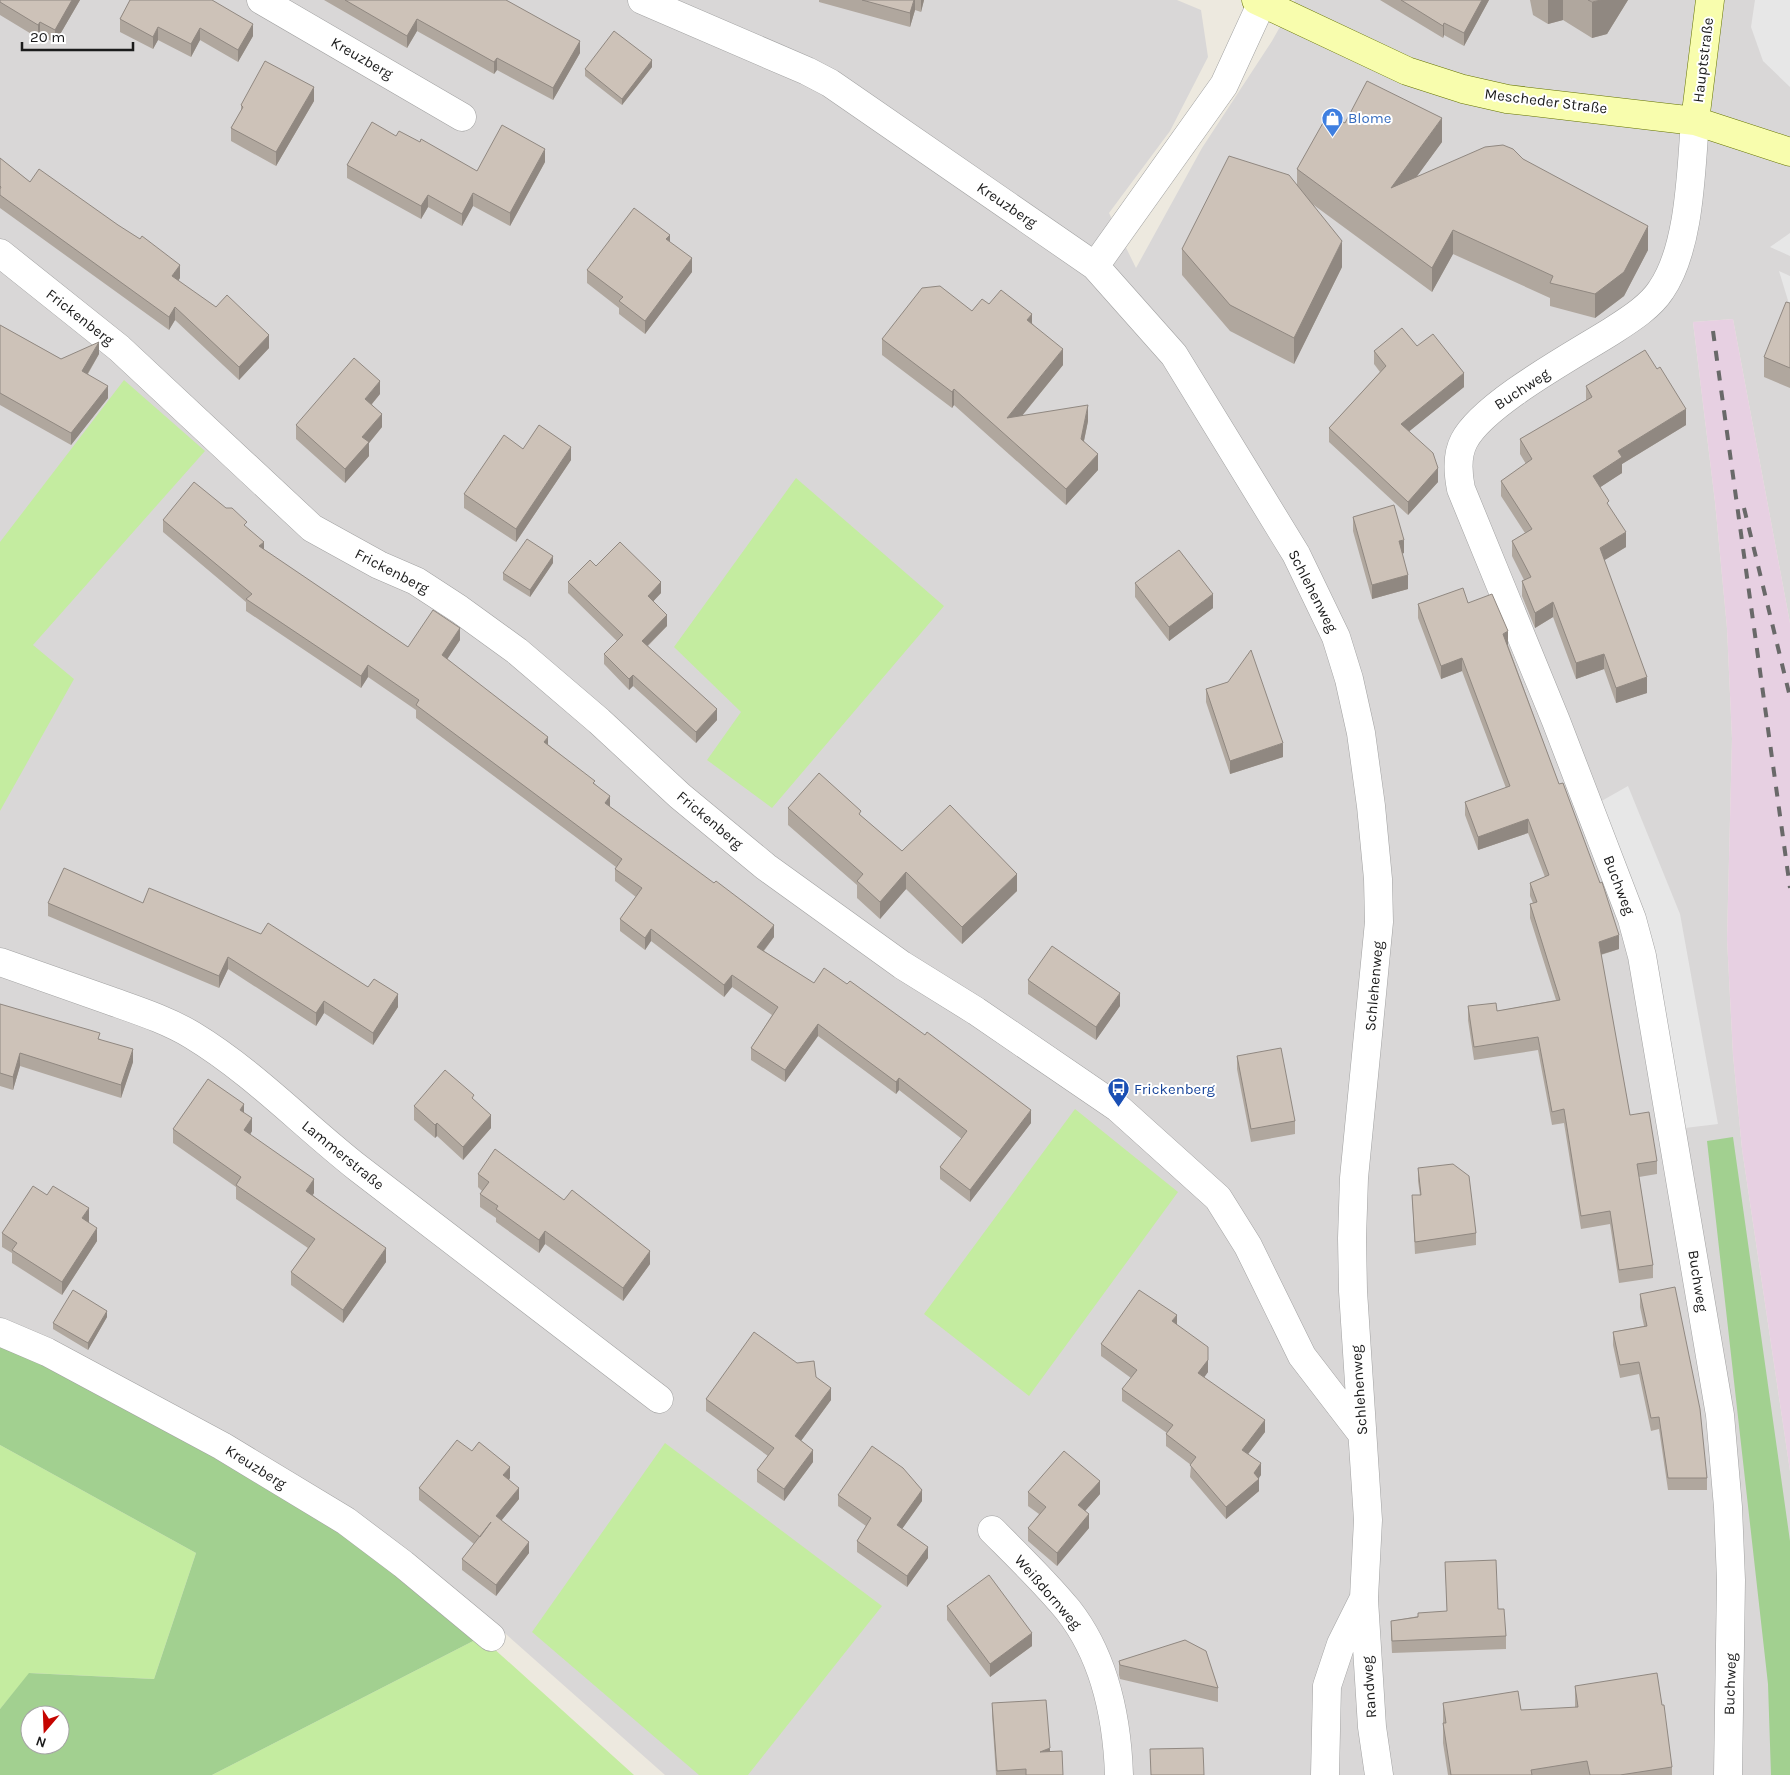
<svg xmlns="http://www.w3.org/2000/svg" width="1790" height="1775" font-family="Karla,sans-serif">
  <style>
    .residential { fill: #d9d7d7 }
    .industrial { fill: #e7d0e2 }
    .grass { fill: #c4eca0 }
    .forest { fill: #a2d090; fill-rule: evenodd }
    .parking { fill: #e7e7e7 }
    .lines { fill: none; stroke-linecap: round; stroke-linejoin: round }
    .street-casing { stroke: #a2a2a2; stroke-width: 29 }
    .secondary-casing { stroke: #647300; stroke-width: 29 }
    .street { stroke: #fff; stroke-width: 28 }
    .secondary { stroke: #f8fdad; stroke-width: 28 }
    .rail { stroke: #696969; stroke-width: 4; stroke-dasharray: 10 10; stroke-linecap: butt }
    .wall { fill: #b0a79e }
    .shaded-wall { fill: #908881 }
    .building { fill: #cdc2b8; stroke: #908881 }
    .labels { text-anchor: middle; stroke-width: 4; stroke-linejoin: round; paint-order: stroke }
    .street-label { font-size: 15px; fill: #1b1b1b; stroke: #fff }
    .shop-label { font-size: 15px; fill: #366cbe; stroke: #fff; text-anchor: start }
    .transit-label { font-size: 15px; fill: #164399; stroke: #fff; text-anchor: start }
  </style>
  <rect width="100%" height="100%" fill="#ede9df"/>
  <path class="residential" d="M0 0H1177L1201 10 1208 57 1170 131 1109 213 1136 268 1202 148 1272 41 1295 0H1790V623L1733 319 1693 322 1715 502 1727 628 1732 739 1727 939 1733 1055 1742 1149 1790 1471V1775H665L499 1628 0 1338Z"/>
  <path class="industrial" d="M1733 319 1790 623V1471L1742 1149 1733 1055 1727 939 1732 739 1727 628 1715 502 1693 322Z"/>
  <path class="grass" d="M124 380 205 451 33 645 74 679 0 811V542Z
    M796 478 944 606 772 808 707 760 741 712 674 647Z
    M1075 1109 1178 1192 1029 1396 924 1314Z
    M665 1443 882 1606 748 1775H699L532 1632Z
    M0 1445 196 1553 154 1679 30 1673 0 1709Z
    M481 1637 634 1775H212Z"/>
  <path class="forest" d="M1733 1137 1790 1541V1775H1771L1768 1684 1707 1141Z
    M0 1340 108 1387 376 1549 481 1637 212 1775H0V1709L29 1673 154 1679 196 1553 0 1445ZM30 1715H60V1745H30Z"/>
  <path class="parking" d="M1755 0H1790V87L1763 61 1751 27Z
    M1790 233V256L1770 247Z
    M1779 271 1790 276V307Z
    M1628 786 1680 914 1718 1124 1685 1128 1598 803Z"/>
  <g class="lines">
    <defs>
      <path id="street" d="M261 0 462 117
        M642 0 807 71 830 83 1095 266 1174 355 1296 554 1336 637 1349 679 1361 733 1371 806 1378 879 1379 922 1354 1178 1352 1238 1353 1291 1368 1520 1364 1598 1341 1644 1327 1686 1325 1775
        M1695 121C1691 171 1690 248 1661 290 1650 307 1629 320 1612 331 1574 355 1483 404 1464 441 1456 456 1458 474 1461 489L1556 721 1632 919 1642 956 1720 1415 1728 1507 1731 1580 1728 1775
        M0 253 119 348 312 528 379 565 416 581 459 609 517 651 599 721 680 796 766 867 902 965 976 1011 1118 1108 1218 1198 1248 1246 1302 1356 1362 1434
        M1095 266 1224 85 1263 0
        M0 962C37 975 74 988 111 1001 139 1011 167 1020 192 1035 253 1072 302 1124 358 1168L659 1399
        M0 1332 47 1352 222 1446 346 1521 403 1564 491 1637
        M992 1530C1018 1556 1045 1582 1068 1610 1105 1657 1117 1717 1119 1775
        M1364 1600 1372 1727 1379 1775"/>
      <path id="secondary" d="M1256 0 1407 71 1463 89 1507 99 1695 121 1790 152
        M1695 121 1710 0"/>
    </defs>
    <use href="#street" class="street-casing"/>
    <use href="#secondary" class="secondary-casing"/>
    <use href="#street" class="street"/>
    <use href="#secondary" class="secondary"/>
    <path class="rail" d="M1713 331 1790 888
      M1744 508 1790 697"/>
  </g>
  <path class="wall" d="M0 0H80L55 43 40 35 38 38 0 15Z
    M130 0 253 36 238 62 200 40 191 57 158 40 153 49 120 32V19Z
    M324 0H506L580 53 553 100 497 70 494 74 417 31 407 48Z
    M819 0H924L921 12 915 10 910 27 819 2Z
    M1380 0H1489L1464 46 1444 35 1443 38Z
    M1530 0H1628L1607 34 1592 38 1563 20 1548 24 1533 15Z
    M652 67 622 105 585 76V69Z
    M314 101 276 166 231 141V128L241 111V105Z
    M1345 123 1442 142 1416 177 1523 159 1648 250 1624 296 1595 318 1550 306V298L1453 254 1432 292 1311 203 1342 267 1294 364 1230 331 1182 275V249L1297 186V169Z
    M396 136 477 171 545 162 510 226 473 206 462 226 428 207 421 219 347 178V165Z
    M0 158 30 182 180 278 178 281 269 348 239 380 175 320 169 330 0 208Z
    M670 242 692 272 645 334 619 314V308L587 283V270Z
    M1790 303V388L1764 377V357Z
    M989 304 1032 323 1063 365 1022 416 1088 421 1084 441 1098 470 1066 505 954 405 952 408 882 355V339L972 311Z
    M0 325 61 359 99 354 88 374 108 398 71 445 0 405Z
    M1417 346 1464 387 1409 431 1438 482 1408 515 1329 442V428L1380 372 1374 364V351Z
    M1586 386 1686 425 1622 464V473L1600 487 1609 508 1626 547 1604 560 1647 693 1616 703 1604 669 1576 679 1553 617 1535 628 1522 596V581L1524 580 1512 556V541L1525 533 1501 496V481L1526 464 1520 454V439L1586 401Z
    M380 394 372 404 382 427 369 443V456L345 483 296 439V425Z
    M523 449 571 460 516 542 464 508V494Z
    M226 508 247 528 264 550 408 647 460 640 447 659 595 784 610 807 774 937 764 951 1031 1123 970 1202 940 1179V1167L962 1139 899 1090 896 1094 818 1036 785 1082 751 1060V1048L772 1015 732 987 724 997 651 941 645 950 620 931V919L636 897 615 881V869L616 867 416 718V710L368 677 361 688 246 611V602L163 532V520Z
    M1353 517 1404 553 1402 554 1408 589 1372 599 1353 531Z
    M553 563 530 597 503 580V573Z
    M596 566 661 593 653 601 667 626 648 646 717 720 696 743 633 686 629 690 604 664V654L617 641 568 593V582Z
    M1135 583 1213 608 1169 641 1135 597Z
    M1468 603 1508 645 1619 949 1601 955 1630 1115 1657 1161V1174L1639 1177 1653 1265V1278L1619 1283 1610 1224 1581 1229 1564 1123 1552 1125 1538 1050 1474 1060 1468 1020V1006L1497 1011 1556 1000 1530 918V904L1533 903 1530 896V883L1545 877 1528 833 1478 850 1465 815V802L1506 788 1462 671 1441 679 1418 618V604Z
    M1228 682 1283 757 1230 774 1206 702V689Z
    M788 808 861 816 902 851 1017 891 962 944 906 889 880 919 857 898V885L788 825Z
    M48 903H143L398 1007 373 1045 324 1013 316 1026 228 969 219 988 48 916Z
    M1028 980 1120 1006 1096 1040 1028 994Z
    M0 1004 100 1039 133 1062 121 1098 20 1066 13 1090 0 1086Z
    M1237 1056 1295 1121V1134L1251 1142 1237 1069Z
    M474 1100 491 1128 463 1160 437 1136 435 1138 414 1120V1106Z
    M244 1113 252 1131 250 1135 314 1193 313 1195 386 1262 343 1323 291 1285V1272L308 1248 236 1199V1187L173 1143V1129Z
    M1418 1168 1476 1233V1245L1415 1254 1412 1195H1420L1418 1181Z
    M478 1174 650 1264 623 1301 545 1244 539 1253 496 1222V1218L480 1207V1194L482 1191 478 1187Z
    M88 1222 97 1241 62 1295 12 1263V1253L2 1247V1233L89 1222Z
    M1640 1294 1707 1478V1490H1668L1659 1429 1651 1431 1639 1374 1620 1378 1613 1345V1332L1644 1326 1640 1307Z
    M107 1317 88 1350 53 1329V1323Z
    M1177 1325 1208 1372 1204 1377 1265 1432 1248 1454 1261 1475 1258 1478 1259 1491 1226 1519 1190 1477 1191 1465 1166 1446V1434L1167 1433 1122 1401V1389L1131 1378 1101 1356V1344Z
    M816 1377 831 1400 801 1441 813 1462 784 1501 757 1482V1470L768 1456 706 1411V1399Z
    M472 1451 510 1478 509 1480 519 1499 501 1521 529 1553 496 1596 462 1570V1559L474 1544 419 1500V1488Z
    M1028 1492 1100 1494 1085 1511 1089 1528 1057 1566 1028 1541V1528L1039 1514 1028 1506Z
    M838 1495 922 1501 902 1529 928 1558 907 1587 857 1552V1541L866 1526 838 1506Z
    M1445 1562 1498 1609 1506 1636V1649L1392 1653 1391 1634V1621L1447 1611Z
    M947 1606 1032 1646 990 1677 947 1620Z
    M1119 1661 1218 1688V1702L1120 1679 1119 1675Z
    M1575 1686 1672 1767V1775H1448L1443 1743V1703L1521 1710 1575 1708Z
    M992 1703 1050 1752 1063 1775H996L992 1715Z"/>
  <path class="shaded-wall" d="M72 0H80L55 43V30Z
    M914 0H915V10L910 27V13Z
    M921 0H924L921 12Z
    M1482 0H1489L1464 46V33Z
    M1548 0H1563V20L1548 24Z
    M1601 0H1628L1607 34 1592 38V2Z
    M417 19V31L407 48V36Z
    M40 22V35L38 38V25Z
    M1444 23V35L1443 38V26Z
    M253 24V36L238 62V50Z
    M158 27V40L153 49V37Z
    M200 28V40L191 57V44Z
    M580 41V53L553 100V88Z
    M497 58V70L494 74V62Z
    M652 60V67L622 105V99Z
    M314 87V101L276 166V152Z
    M1442 118V142L1391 212V188Z
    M545 149V162L510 226V213Z
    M473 193V206L462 226V214Z
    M428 195V207L421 219V206Z
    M1648 226V250L1624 296 1595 318V294Z
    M1453 230V254L1432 292V268Z
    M670 235V248L666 239Z
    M1342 241V267L1294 364V338Z
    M692 258V272L645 334V321Z
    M180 265V278L172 289V276Z
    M175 307V320L169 330V317Z
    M1032 314V330L1027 320Z
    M269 335V348L239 380V367Z
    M99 342V354L82 383V371Z
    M1063 349V365L1007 434V418Z
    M1464 373V387L1401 438V424Z
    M380 381V394L365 412V399Z
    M108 386V398L71 445V433Z
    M954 389V405L952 408V392Z
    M1088 405V421L1081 455V439Z
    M1686 409V425L1622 464V473L1593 492V476L1618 451Z
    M382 414V427L369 443V456L345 483V469L362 437Z
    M571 447V460L516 542V529Z
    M1098 454V470L1066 505V489Z
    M1438 468V482L1408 515V502Z
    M1626 532V547L1600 563V548Z
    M1404 540V553L1399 554V541Z
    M264 542V554L259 546Z
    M553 556V563L530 597V590Z
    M1408 575V589L1372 599V585Z
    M661 582V593L648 607V596Z
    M1213 594V608L1169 641V627Z
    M1553 602V617L1535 628V613Z
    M667 615V626L642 651V641Z
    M460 628V640L442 667V655Z
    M1508 631V645L1503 647V634Z
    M1604 654V669L1576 679V663Z
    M1462 658V671L1441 679V666Z
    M368 665V677L361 688V676Z
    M633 675V686L629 690V679Z
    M1647 677V693L1616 703V688Z
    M717 709V720L696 743V732Z
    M548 737V749L544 742Z
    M1283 743V757L1230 774V761Z
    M610 796V809L605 803Z
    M1528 819V833L1478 850V837Z
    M906 872V889L880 919V902Z
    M1017 874V891L962 944V927Z
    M774 925V937L757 959V947Z
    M651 929V941L645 950V938Z
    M1619 935V949L1599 955V942Z
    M228 957V969L219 988V976Z
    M732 975V987L724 997V985Z
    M1120 993V1006L1096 1040V1027Z
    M398 994V1007L373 1045V1033Z
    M324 1001V1013L316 1026V1013Z
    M818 1024V1036L785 1082V1070Z
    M133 1049V1062L121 1098V1085Z
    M20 1053V1066L13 1090V1077Z
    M899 1078V1090L896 1094V1082Z
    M244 1104V1118L240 1110Z
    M1031 1110V1123L970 1202V1190Z
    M491 1115V1128L463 1160V1147Z
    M252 1118V1131L244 1144V1130Z
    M437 1123V1136L435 1138V1125Z
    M314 1179V1193L306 1204V1191Z
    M89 1208V1222L82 1232V1218Z
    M97 1228V1241L62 1295V1282Z
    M545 1231V1244L539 1253V1240Z
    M386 1248V1262L343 1323V1310Z
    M650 1251V1264L623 1301V1288Z
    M107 1311V1317L88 1350V1343Z
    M1177 1315V1327L1172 1321Z
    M1208 1347V1372L1198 1386V1373Z
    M831 1388V1400L795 1449V1436Z
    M1265 1420V1432L1242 1462V1450Z
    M813 1450V1462L784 1501V1489Z
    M1261 1463V1475L1257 1481 1259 1479V1491L1226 1519V1507Z
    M510 1467V1478L503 1486V1475Z
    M1100 1481V1494L1078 1519V1505Z
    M519 1488V1499L496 1527V1516Z
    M922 1490V1501L897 1536V1525Z
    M1089 1514V1528L1057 1566V1553Z
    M529 1542V1553L496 1596V1585Z
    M928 1547V1558L907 1587V1576Z
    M1032 1633V1646L990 1677V1664Z
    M1050 1748V1760L1040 1752Z"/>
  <path class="building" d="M0 0H72L55 30 40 22 38 25 0 2Z
    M130 0H212L253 24 238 50 200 28 191 44 158 27 153 37 120 19Z
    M345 0H506L580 41 553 88 497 58 494 62 417 19 407 36Z
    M862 0H914L910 13Z
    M1401 0H1482L1464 33 1444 23 1443 26Z
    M1588 0H1601L1592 2Z
    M614 31 652 60 622 99 585 69Z
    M265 61 314 87 276 152 231 128 243 107 241 105Z
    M1367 81 1442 118 1391 188 1485 147 1503 145 1513 149 1523 159 1648 226 1624 272 1595 294 1550 283 1553 276 1453 230 1432 268 1297 169 1328 114 1345 123Z
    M372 122 396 136 399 131 420 142 421 139 477 171 502 125 545 149 510 213 473 193 462 214 428 195 421 206 347 165Z
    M1229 156 1289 175 1342 241 1294 338 1230 305 1182 249Z
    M0 158 30 182 39 169 118 225 140 239 142 236 180 265 172 276 216 307 227 295 269 335 239 367 175 307 169 317 0 195V189L1 187 0 186Z
    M634 208 670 235 666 239 692 258 645 321 619 301 623 297 587 270Z
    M940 286 972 311 982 299 989 304 1001 290 1032 314 1027 320 1063 349 1007 418 1088 405 1081 439 1098 454 1066 489 954 389 952 392 882 339 922 288Z
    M1786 302 1790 303V368L1764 357Z
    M0 325 61 359 99 342 82 371 108 386 71 433 0 393Z
    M1402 328 1417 346 1433 334 1464 373 1401 424 1433 453 1438 468 1408 502 1329 428 1386 366 1374 351Z
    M1645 350 1657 369 1660 367 1686 409 1618 451 1622 457 1593 476 1609 501 1607 503 1626 532 1600 548 1647 677 1616 688 1604 654 1576 663 1553 602 1535 613 1522 581 1531 577 1512 541 1532 529 1501 481 1532 459 1520 439 1592 397 1586 386Z
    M354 358 380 381 365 399 382 414 362 437 369 442 345 469 296 425Z
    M539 425 571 447 516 529 464 494 504 435 523 449Z
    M194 482 226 508H232L247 522 244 525 264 542 259 546 408 647 433 610 460 628 442 655 548 737 544 742 595 781 593 783 610 796 605 803 714 883 716 881 774 925 757 947 814 983 824 968 847 984 850 981 925 1035 927 1032 1031 1110 970 1190 940 1167 967 1131 899 1078 896 1082 818 1024 785 1070 751 1048 778 1007 732 975 724 985 651 929 645 938 620 919 642 888 615 869 622 859 416 705 419 700 368 665 361 676 246 599 252 594 163 520Z
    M1394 505 1404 540 1399 541 1408 575 1372 585 1353 517Z
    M527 539 553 556 530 590 503 573Z
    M620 542 661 582 648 596 667 615 642 641 717 709 696 732 633 675 629 679 604 654 623 635 568 582 590 560 596 566Z
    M1179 550 1213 594 1169 627 1135 583Z
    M1463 588 1468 603 1492 594 1508 631 1503 634 1559 784 1563 783 1600 883 1602 882 1619 935 1599 942 1630 1115 1649 1112 1657 1161 1637 1164 1653 1265 1619 1270 1610 1211 1581 1216 1564 1109 1552 1112 1538 1037 1474 1047 1468 1006 1496 1003 1497 1011 1560 1000 1530 904 1537 902 1530 883 1549 875 1528 819 1478 837 1465 802 1510 786 1462 658 1441 666 1418 604Z
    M1251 650 1283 743 1230 761 1206 689 1228 682Z
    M819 773 861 811 859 814 902 851 950 805 1017 874 962 927 906 872 880 902 857 881 863 874 788 808Z
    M64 868 143 903 149 888 261 934 268 923 368 987 374 979 398 994 373 1033 324 1001 316 1013 228 957 219 976 48 903Z
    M1052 946 1120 993 1096 1027 1028 980Z
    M0 1004 100 1033 98 1039 133 1049 121 1085 20 1053 13 1077 0 1073Z
    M1281 1048 1295 1121 1251 1129 1237 1056Z
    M445 1070 474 1095 472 1098 491 1115 463 1147 437 1123 435 1125 414 1106Z
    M208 1079 244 1104 240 1110 252 1118 244 1130 314 1179 306 1191 386 1248 343 1310 291 1272 315 1239 236 1185 241 1177 173 1129Z
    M495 1149 564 1200 572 1190 650 1251 623 1288 545 1231 539 1240 496 1209 498 1206 480 1194 489 1182 478 1174Z
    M1453 1164 1469 1176 1476 1233 1415 1242 1412 1195H1421L1418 1168Z
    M33 1186 47 1195 53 1186 89 1208 82 1218 97 1228 62 1282 12 1250 17 1243 2 1233Z
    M1675 1287 1700 1409 1707 1478H1668L1659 1417 1651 1418 1639 1362 1620 1365 1613 1332 1647 1326 1640 1294Z
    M73 1290 107 1311 88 1343 53 1323Z
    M1139 1290 1177 1315 1172 1321 1208 1347V1360L1198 1373 1265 1420 1242 1450 1261 1463 1254 1473 1259 1479 1226 1507 1190 1465 1196 1457 1166 1434 1173 1425 1122 1389 1137 1370 1101 1344Z
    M754 1332 797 1363 814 1361 816 1377 831 1388 795 1436 813 1450 784 1489 757 1470 774 1448 706 1399Z
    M457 1440 472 1451 479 1442 510 1467 503 1475 519 1488 496 1516 529 1542 496 1585 462 1559 491 1522 480 1537 419 1488Z
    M872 1446 903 1468 922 1490 897 1525 928 1547 907 1576 857 1541 871 1518 838 1495Z
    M1064 1451 1100 1481 1078 1505 1089 1514 1057 1553 1028 1528 1046 1507 1028 1492Z
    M1496 1560 1498 1609H1504L1506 1636 1392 1641 1391 1621 1418 1617V1613L1447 1611 1445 1562Z
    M989 1575 1032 1633 990 1664 947 1606Z
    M1185 1640 1206 1651 1218 1688 1120 1665 1119 1661Z
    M1657 1673 1662 1705H1664L1672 1767 1620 1775H1590L1587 1761 1531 1770 1532 1775H1451L1443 1723H1446L1443 1703 1518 1691 1521 1710 1578 1707 1575 1686Z
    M1046 1700 1050 1748 1040 1752 1062 1751 1063 1775H1026V1769L997 1771 992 1703Z
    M1203 1748 1204 1775H1151L1150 1749Z"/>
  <defs>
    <symbol id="shop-pin" viewBox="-11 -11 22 30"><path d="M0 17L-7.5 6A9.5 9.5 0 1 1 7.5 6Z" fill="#3f7fe0" stroke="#fff"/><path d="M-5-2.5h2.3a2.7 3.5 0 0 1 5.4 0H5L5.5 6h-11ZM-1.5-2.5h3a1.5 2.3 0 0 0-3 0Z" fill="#fff"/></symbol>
    <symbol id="bus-pin" viewBox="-11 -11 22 30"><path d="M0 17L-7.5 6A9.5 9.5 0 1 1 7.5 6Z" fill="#1a4fb4" stroke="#fff"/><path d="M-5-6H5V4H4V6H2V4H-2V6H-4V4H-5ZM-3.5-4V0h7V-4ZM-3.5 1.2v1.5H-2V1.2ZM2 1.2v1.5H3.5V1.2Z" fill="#fff"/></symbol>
  </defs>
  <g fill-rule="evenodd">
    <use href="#shop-pin" x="1320" y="106" width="25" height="34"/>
    <use href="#bus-pin" x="1106" y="1076" width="25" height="34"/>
  </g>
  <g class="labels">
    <g class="street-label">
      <text transform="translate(362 58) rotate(30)" y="5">Kreuzberg</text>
      <text transform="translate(1703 60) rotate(-83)" y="5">Hauptstraße</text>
      <text transform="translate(1546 101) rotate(7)" y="5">Mescheder Straße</text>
      <text transform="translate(1007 205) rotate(34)" y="5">Kreuzberg</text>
      <text transform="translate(80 317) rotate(38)" y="5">Frickenberg</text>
      <text transform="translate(1522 389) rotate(-33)" y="5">Buchweg</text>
      <text transform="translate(392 571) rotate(27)" y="5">Frickenberg</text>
      <text transform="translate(1313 591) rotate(63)" y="5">Schlehenweg</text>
      <text transform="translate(710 820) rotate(40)" y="5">Frickenberg</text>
      <text transform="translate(1619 885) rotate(69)" y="5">Buchweg</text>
      <text transform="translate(1374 986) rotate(-85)" y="5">Schlehenweg</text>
      <text transform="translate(343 1155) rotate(39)" y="5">Lammerstraße</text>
      <text transform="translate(1698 1281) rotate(81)" y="5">Buchweg</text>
      <text transform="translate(1359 1390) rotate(-94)" y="5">Schlehenweg</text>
      <text transform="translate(256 1467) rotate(32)" y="5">Kreuzberg</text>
      <text transform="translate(1048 1592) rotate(49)" y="5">Weißdornweg</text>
      <text transform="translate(1730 1684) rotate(-88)" y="5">Buchweg</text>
      <text transform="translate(1369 1687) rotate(-94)" y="5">Randweg</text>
    </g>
    <g class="shop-label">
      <text x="1348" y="123">Blome</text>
    </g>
    <g class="transit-label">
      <text x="1134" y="1094">Frickenberg</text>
    </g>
  </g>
  <g transform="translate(45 1730) rotate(199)"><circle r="24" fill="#ffffff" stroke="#a4a4a4"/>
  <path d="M0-4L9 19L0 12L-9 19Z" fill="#c50400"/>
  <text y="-8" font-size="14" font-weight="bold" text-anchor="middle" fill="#1b1b1b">N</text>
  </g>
  <path d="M22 42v8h111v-8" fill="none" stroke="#1b1b1b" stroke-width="2.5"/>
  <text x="30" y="42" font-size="15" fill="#1b1b1b" stroke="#ffffff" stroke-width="4" paint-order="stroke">20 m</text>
</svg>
